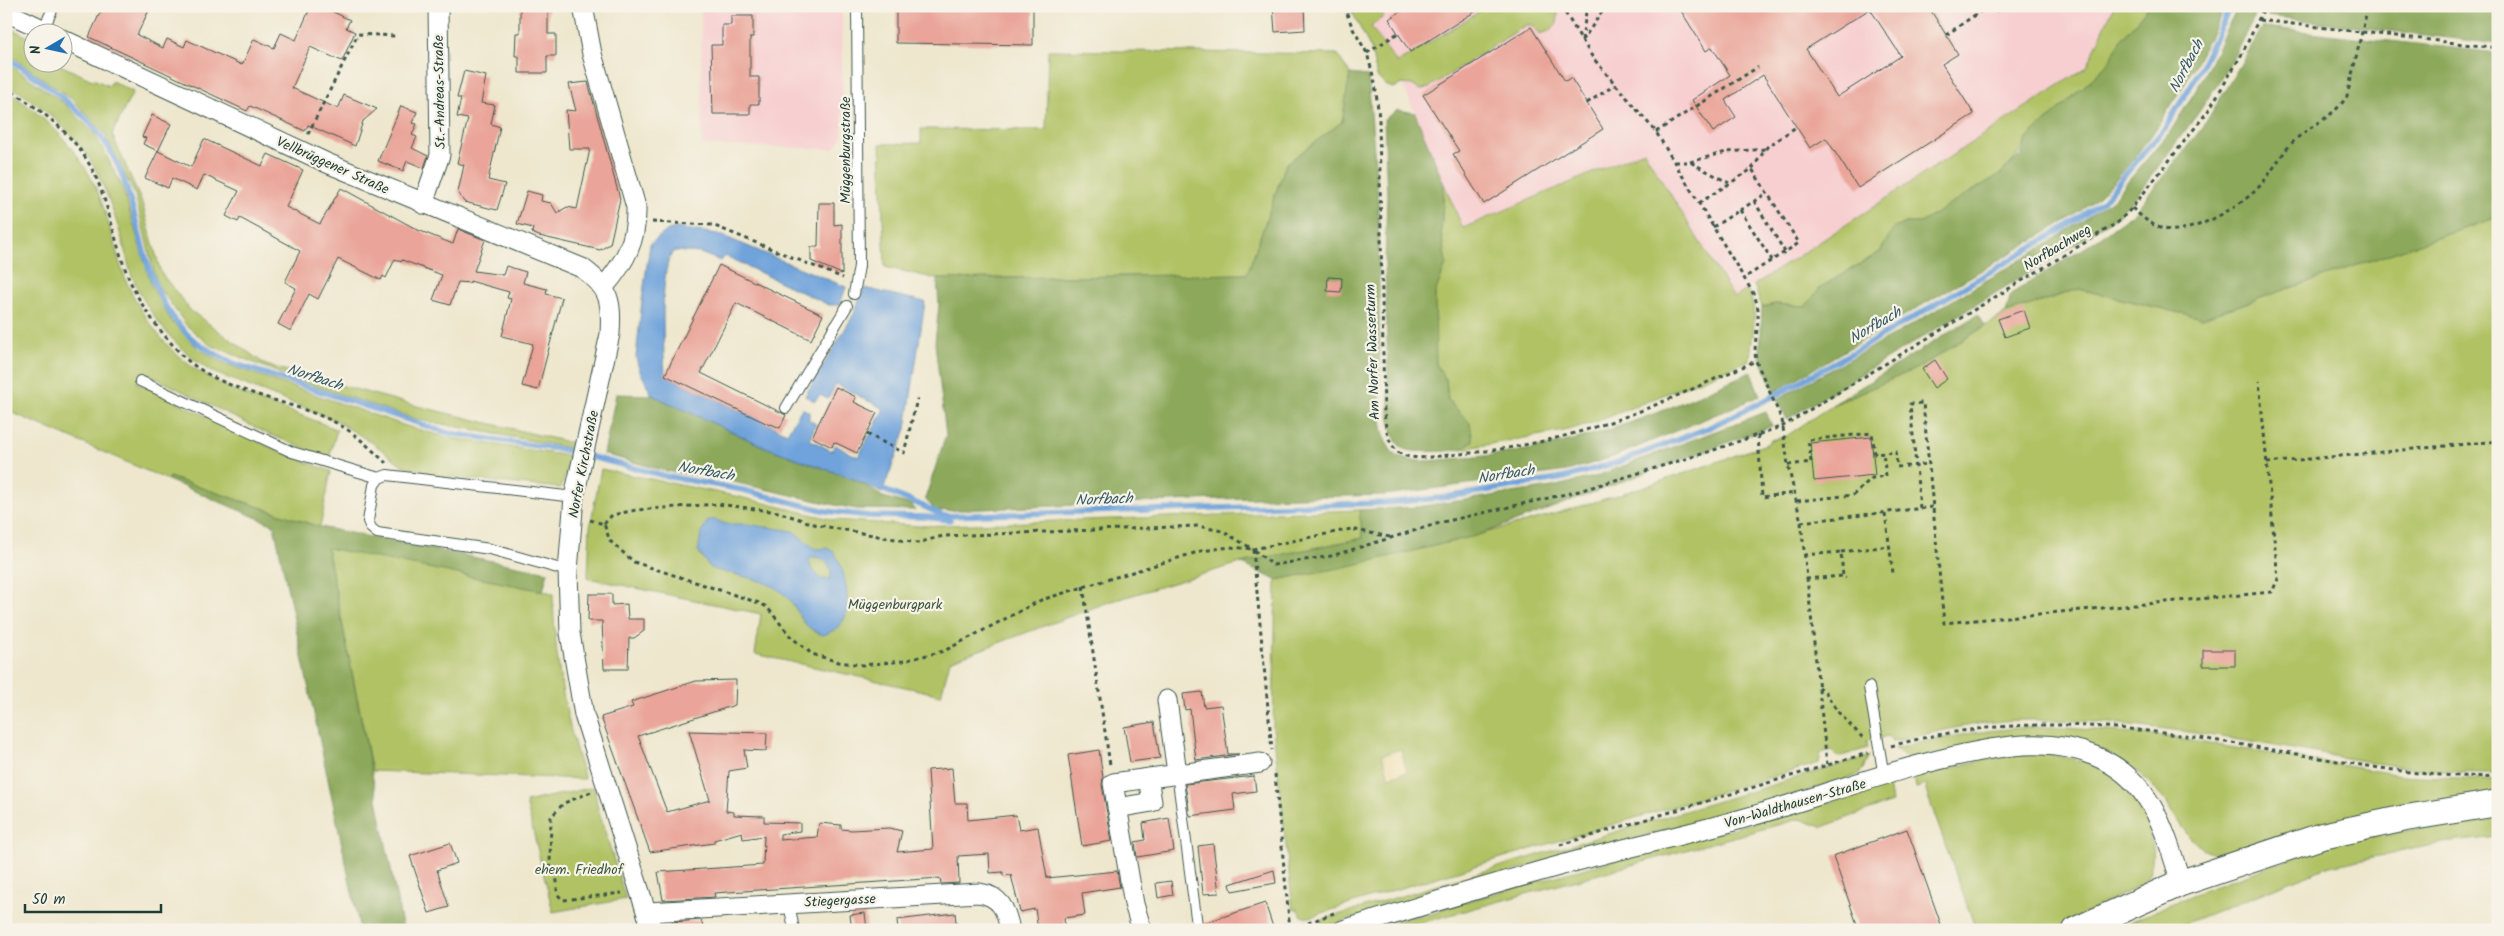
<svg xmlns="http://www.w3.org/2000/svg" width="2504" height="936" font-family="Kalam,sans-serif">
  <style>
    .built { fill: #f7cfd0 }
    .green { fill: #b1c265; stroke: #68804c }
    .forest { fill: #8ca85a; stroke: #567247 }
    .sand { fill: #eeda9e; stroke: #868c69 }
    .water { fill: #6fa3db; stroke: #477088; fill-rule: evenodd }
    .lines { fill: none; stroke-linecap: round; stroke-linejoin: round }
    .stream { stroke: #6fa3db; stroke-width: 5.5 }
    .building { fill: #eaa499; fill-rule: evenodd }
    .lane-casing { stroke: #3e564b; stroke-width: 12 }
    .street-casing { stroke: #3e564b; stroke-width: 21 }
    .secondary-casing { stroke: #3e564b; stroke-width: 28 }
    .path { stroke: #3e564b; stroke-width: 3; stroke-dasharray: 4 4; stroke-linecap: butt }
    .lane { stroke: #fff; stroke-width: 10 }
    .street { stroke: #fff; stroke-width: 19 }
    .secondary { stroke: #fff; stroke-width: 26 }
    .labels { text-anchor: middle; stroke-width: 4.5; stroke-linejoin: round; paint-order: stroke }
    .street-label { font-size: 14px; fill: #1f3d34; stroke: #f7f3e8 }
    .park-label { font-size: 14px; fill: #3c583e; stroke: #f7f3e8 }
    .water-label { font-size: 15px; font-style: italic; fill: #375c66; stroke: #f7f3e8 }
  </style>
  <rect width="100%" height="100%" fill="#f7f3e8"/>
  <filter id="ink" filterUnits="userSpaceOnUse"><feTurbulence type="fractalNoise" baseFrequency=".02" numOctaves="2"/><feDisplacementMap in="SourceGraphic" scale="10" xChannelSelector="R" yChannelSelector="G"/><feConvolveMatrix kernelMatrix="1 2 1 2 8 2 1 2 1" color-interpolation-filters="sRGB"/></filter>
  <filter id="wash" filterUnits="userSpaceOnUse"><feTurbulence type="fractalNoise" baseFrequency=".0096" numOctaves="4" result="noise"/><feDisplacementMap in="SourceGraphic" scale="20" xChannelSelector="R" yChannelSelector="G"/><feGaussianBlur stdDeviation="1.12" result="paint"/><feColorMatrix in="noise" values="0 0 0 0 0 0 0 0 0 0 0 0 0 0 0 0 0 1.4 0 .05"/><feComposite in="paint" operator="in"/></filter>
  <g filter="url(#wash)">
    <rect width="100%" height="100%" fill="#eee7ce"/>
    <path class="built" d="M701 6H842V135L839 143 834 149 702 145Z
      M1365 6H2114L2087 67 1734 298 1644 151 1463 228 1401 80 1368 30Z"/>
    <path class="green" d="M1349 6H1382L1384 16 1371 27 1397 63 1488 6H1554L1558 12 1557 24 1549 31 1540 34 1533 25H1526L1430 87 1420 90 1412 85 1402 84 1393 88 1385 85 1377 77 1371 49Z
      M2114 6H2149L2122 39 2107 65 2027 139C2011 178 1956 203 1920 223H1905L1893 229 1880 252 1821 287 1806 306 1775 304 1762 307 1754 285 2087 67Z
      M6 26 32 39V62L56 63 92 80 93 79 109 86 112 81 133 92 112 134 142 203 161 273 191 311 266 365 417 406 572 443 571 448 415 419 294 379 210 345 186 325 157 284 135 195 105 134 74 101 6 52Z
      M1048 50 1337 54 1350 74 1342 122 1286 164 1247 274 937 279 885 267 880 144 921 143V129L1046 130Z
      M6 62 65 104 95 134 122 186 152 287 172 322 199 349 226 364 409 427 450 438 570 456 564 480 560 488 436 476 402 465 374 444 335 420 210 371C174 346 149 316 132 276 128 264 125 251 122 239 114 214 106 188 93 165 74 129 39 105 6 83Z
      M6 90C43 115 76 145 95 186 108 214 113 244 123 273 134 302 152 330 174 352 218 394 283 405 337 430L329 458 266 433 144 372 137 383C202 412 264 449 331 471L320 527 169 477 168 480 6 410Z
      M1644 151 1734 298 1747 290C1760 311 1751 337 1750 360L1596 422 1564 431 1462 449 1472 440 1454 405 1448 400 1446 379 1436 366 1434 353 1435 293 1446 264 1441 233 1444 184 1463 228Z
      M2498 217V773C2438 774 2380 764 2322 754 2223 737 2123 718 2022 720 1978 721 1935 732 1892 742L1888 736 1867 741 1868 748 1838 757 1832 750 1821 753 1819 763 1809 766 1384 893 1313 916C1304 919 1302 917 1297 909L1293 910 1273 727 1276 580C1443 548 1610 503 1769 443L1770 440 1785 437 1832 405 1920 367 2006 313 2079 289 2202 318Z
      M601 469 740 497 835 520 919 526 1359 510 1363 538 1240 563 1106 603 950 661 941 695 755 654 761 614 588 578 590 527Z
      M327 547 553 593C554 658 565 718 585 779L372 771Z
      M2052 727 2149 734 2401 775 2498 780V794L2305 830 2226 854C2187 855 2176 810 2153 786 2137 770 2119 759 2099 749L1915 759 1907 758 1894 749C1947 736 1997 727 2052 727Z
      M2021 754C2081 752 2142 772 2151 839 2154 857 2153 872 2141 885L2052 930H1976L1926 791 1927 785 1916 788 1914 777 1986 759Z
      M1869 756 1863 769 1857 775 1773 802 1559 858 1323 927 1321 920Z
      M1889 785 1892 802 1822 827 1799 819 1395 930H1385C1396 916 1422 917 1438 912L1441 909C1589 865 1740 828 1889 785Z
      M594 787 598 809 626 899 553 912 526 802Z
      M2498 816V837L2442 843 2330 866 2169 930H2111L2197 893 2336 842Z"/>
    <path class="forest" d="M2149 6H2226C2190 74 2155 145 2098 197 2088 206 2077 213 2067 220L1774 392 1760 356 1762 307 1775 304 1806 306 1821 287 1880 252 1893 229 1905 223H1920L2000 174 2021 155 2027 139 2107 65 2122 39Z
      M2238 6H2260L2227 69 2199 112 2134 199 2118 215 2068 249 1787 419 1777 399 1894 335 2046 245 2113 199 2170 132 2199 85Z
      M2272 6H2498V44L2268 16Z
      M2263 27 2498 53V217L2202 318 2079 289 2006 313 2011 294 2086 247 2132 215 2203 127Z
      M1350 74 1368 76 1378 200 1380 413C1382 428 1384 449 1399 457 1412 464 1436 460 1451 459 1517 455 1581 441 1643 418 1680 405 1715 387 1751 372L1760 396 1613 457 1567 471 1384 495 1218 499 936 511 925 499 946 435 935 343 939 305 937 279 1247 274 1286 164 1342 122Z
      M1398 110 1415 113 1444 184 1441 233 1446 264 1435 293 1436 365 1446 379 1448 400 1470 423 1473 441C1470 443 1466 446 1463 448 1456 452 1411 453 1404 449 1392 442 1391 425 1389 413L1385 266 1387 196 1384 119Z
      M1977 315 1985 326 1920 367 1832 405Z
      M616 394 652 395 765 447 856 480 883 497 912 505 915 510 857 509 835 505 707 476 665 471 604 454Z
      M1766 412 1772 426 1476 536 1345 567 1276 580 1240 563 1363 538 1359 510 1417 507 1552 487 1594 477Z
      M169 477 320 527 548 572 543 591 327 548 403 930H360L274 525 168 480Z"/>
    <path class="sand" d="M1401 749 1407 772 1389 777 1382 755Z"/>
    <path class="water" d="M677 228 718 234 846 287 840 305H829L725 256 721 261 700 253 674 251C658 266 664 351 665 375L787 433 802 408 809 412V420L816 424 809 439 832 451 835 445 858 457 884 409 836 384 828 399 820 395 815 401 805 396 854 314 864 288 925 302 906 429 882 493 856 480 765 447 652 395 639 369 636 357 642 300 650 244 668 230Z
      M708 520H716L726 524H746L793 531 815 549 827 548 834 552C844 566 853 606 843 621 837 629 832 632 823 635 797 626 801 609 784 594 765 577 732 576 710 568L698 551 701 534ZM814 557C827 559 833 565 830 579H821L811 568 809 559Z"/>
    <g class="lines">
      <path class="stream" d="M6 57C35 76 79 107 100 135 145 194 132 277 185 332 198 346 216 354 233 363L448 433 565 450 665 476 743 490 826 511 869 516 926 517 950 520 943 516 1386 503 1441 498 1564 478 1621 461 1708 428 1774 396 1868 344 2064 228 2103 201 2165 128 2193 82 2231 6
        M877 487C900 498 924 504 946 518"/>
    </g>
    <g id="blocks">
      <path class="building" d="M103 6H151L137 35 163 48 167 39 184 47 187 40 242 65 254 39 274 48 281 33 296 40 311 6H321L350 20 346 28 355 32 342 61 310 47 292 88 338 109 344 95 377 109 363 121 355 146 308 125 305 131 250 106 247 111 89 37Z
        M520 6H548V34H556V56H547V73H519V56H515L516 33H520Z
        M896 6H1033V45L896 43Z
        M1273 6H1304L1305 30 1275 32Z
        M1408 6H1484L1410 52 1389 19Z
        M1678 6H1928L1958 54 1942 64 1974 114 1858 188 1826 138 1810 148 1763 75 1725 100 1736 117 1713 132 1692 100 1730 75 1712 47 1706 51ZM1870 9 1901 56 1837 97 1806 49Z
        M731 16H753V37H750V77H759V104H750V114H713L711 45H722V25H731Z
        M1531 27 1565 81 1571 78 1603 129 1484 204 1453 154 1459 151 1423 95Z
        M464 71 486 76 481 103 495 105 491 124 500 127 488 180 505 184 497 210 464 202 458 192 464 165 457 163 468 119 457 117 461 98H457Z
        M588 82 620 199 610 244 600 250 539 236 532 233 533 228 517 224 527 191 542 195 541 201 551 203 557 213 567 207 577 209 590 149H569L566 110 576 111 569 84Z
        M401 106 417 112 412 123 417 124 412 135 417 137 412 148 428 156 424 168 407 161 403 171 378 161Z
        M152 115 171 124 158 151 143 144 146 138 142 137Z
        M204 139 262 166 268 154 303 170 286 207 320 224 341 188 418 230 453 244 458 229 485 240 474 271 503 275 506 266 526 272 523 283 547 289 546 294 562 298 538 390 522 386 533 344 502 336 511 299 507 298 509 292 470 281V283L458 282 450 305 433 300 442 275 402 260 401 262 395 259 386 278 383 276 381 280 338 259 318 299 309 294 291 331 278 324 296 288 285 282 300 251 240 218 238 222 226 216 239 191 204 175 197 190 172 178 168 188 145 178 158 151 191 167Z
        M819 203H834V225L842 224V274L811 261V247H818Z
        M719 265 823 315 811 340 736 303 701 373 786 415 780 428 771 424 770 425 665 375Z
        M1328 277 1342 278 1341 292 1327 291Z
        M2024 310 2030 328 2005 337 1998 319Z
        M1935 360 1947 379 1934 388 1922 369Z
        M836 387 856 397 854 402 877 413 857 453 834 442 832 447 812 437Z
        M1871 437 1875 475 1814 481 1810 443Z
        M589 594H612V605L627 604 628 619H644V631L634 638H629L628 669H604L602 621H588Z
        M2203 650H2235V666H2203Z
        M736 680 735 705 638 736 667 812 710 800 689 731 767 733 766 751 744 750 747 768 729 771 726 811 734 812V815L764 816V822L800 823V831L780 834V840L817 837 819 823 841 825V829L852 830 889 828 902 831 897 852 933 849 928 770 952 768 955 803H967L968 820 1016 815 1019 830 1038 827 1047 878 1117 871 1120 887 1082 893 1085 915 1064 918 1065 930H1038L1035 909 1020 912 1011 875 1003 876V872L990 873 989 854 958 856 959 883 941 884 940 878 714 893 715 897 663 900 658 872 763 865 764 836 743 839 742 832 714 840V843L650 852 601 717 633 707 631 702 696 681Z
        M1202 692 1204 707 1221 705 1228 754H1239L1196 760 1190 709 1185 710 1183 694Z
        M1154 722 1160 758 1130 762 1124 727Z
        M1099 750 1103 778 1102 785 1112 841 1082 846 1068 755Z
        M1254 776 1256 791 1233 794 1235 810 1190 816 1185 784Z
        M1169 818 1174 851 1137 857 1135 842 1145 840 1143 823Z
        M1907 829 1943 930H1859L1833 856Z
        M450 843 457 863 437 870 449 907 429 913 410 856Z
        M1213 844 1219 893 1203 894 1198 846Z
        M1274 870 1276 883 1232 891 1230 884Z
        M1171 881 1173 895 1158 898 1156 883Z
        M1265 903 1274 930H1202L1204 923Z
        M865 913 867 930H852L850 915Z
        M955 913 957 930H898L897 920Z
        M701 920 704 930H674L672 922Z"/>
    </g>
  </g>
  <g filter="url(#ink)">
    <use href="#blocks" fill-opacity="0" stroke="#3e564b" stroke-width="1"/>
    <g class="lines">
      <defs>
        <path id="lane" d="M43 30 54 6
          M854 294 859 266 857 6
          M140 381 292 452 379 478
          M786 408 847 306
          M568 571 490 549 377 533 371 528 368 521 374 485 379 478 387 475 574 497
          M1869 687 1884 777
          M1177 773 1197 925
          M789 903 794 930"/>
        <path id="street" d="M583 6 592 54 636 207C637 241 625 262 604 287
          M6 12 49 32
          M62 39 327 163 582 268C610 288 612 301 610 334L574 497 568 571 570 633 584 715 652 930
          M423 204 440 155 438 6
          M1167 700 1177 773
          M1117 808 1152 802 1148 778
          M648 912 979 893C1000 896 1006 909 1010 930
          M1142 930 1134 904 1113 783 1260 763
          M1343 930C1424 905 1505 880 1588 858 1642 844 1698 832 1752 816 1834 792 1928 756 2012 746 2040 743 2069 745 2095 756 2151 779 2165 830 2181 883"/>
        <path id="secondary" d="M2076 930 2181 883 2322 836 2406 818 2498 803"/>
      </defs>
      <use href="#lane" class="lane-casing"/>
      <use href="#street" class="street-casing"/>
      <use href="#secondary" class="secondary-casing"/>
      <path class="path" d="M1344 6 1353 29 1367 53 1375 83 1379 118 1384 413C1386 427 1387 446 1401 454 1413 461 1436 456 1449 455 1499 451 1550 442 1598 426 1652 409 1704 383 1756 361L1782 420 1788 465 1801 522 1827 764
        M1561 6 1593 58 1656 132 1744 278C1750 288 1757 298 1758 310 1759 327 1753 344 1756 361
        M1990 6 1994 12 2003 6
        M2259 20 2498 48
        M1946 35 1988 6
        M1582 40 1587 6
        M1582 41 1606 6
        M1367 53 1398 33
        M6 87C35 107 63 125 83 154 109 192 112 240 130 281 142 308 159 330 179 352 214 390 280 398 326 418 350 428 368 446 386 463
        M1587 103 1615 85
        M1656 132 1758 67
        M308 134 358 34 396 36
        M1675 162H1690L1729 183
        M1690 162 1726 152 1766 149
        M1752 169 1767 147 1796 127
        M1754 201 1785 252
        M1699 203 1752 169 1799 243 1744 278
        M2132 208C2142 217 2152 226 2164 229 2190 236 2235 209 2254 192 2269 178 2278 158 2292 143 2309 125 2334 118 2347 96L2368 6
        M1740 210 1772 260
        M652 222 712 225 843 278
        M1713 227 1767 193
        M867 434 904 453 917 399
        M1758 435 1762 497 1795 493
        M1811 462 1808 440 1872 433 1875 454 1896 452 1897 467 1929 464
        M2267 463 2498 441
        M1788 465 1811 462
        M1797 501 1853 495 1872 478 1886 476 1883 453
        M1920 508 1910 404 1923 403 1944 623 2272 592 2278 579 2259 381
        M1885 513 1893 573
        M590 520 604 524 610 541 634 562 759 603 767 607 791 637 812 654 839 662 862 665 903 661 944 651 1041 600 1201 551 1230 547 1253 549 1273 565 1331 556 1443 522 1579 491 1705 453 1783 426 2117 223 2132 208 2208 111 2242 54 2265 6
        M1801 522 1933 507
        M604 524 612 515 636 510 718 504 778 512 817 525 917 543 943 536 1198 526 1222 531 1253 549 1351 529 1390 537
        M1253 550 1272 750
        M1841 552 1889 546
        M1804 555 1841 552 1843 576 1846 578
        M1806 579 1843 576
        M1083 586 1110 765
        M1818 687 1826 693 1838 712 1863 738
        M1891 746C2034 706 2160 731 2303 755 2367 766 2432 779 2498 776
        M1275 774 1290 930 1334 913
        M591 792 564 803 551 817 550 865 557 881V894L563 900 622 893
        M1560 845 1868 753"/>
      <use href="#lane" class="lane"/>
      <use href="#street" class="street"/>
      <use href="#secondary" class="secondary"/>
    </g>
  </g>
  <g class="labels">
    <g class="street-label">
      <text transform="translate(439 92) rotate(-91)" y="5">St.-Andreas-Straße</text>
      <text transform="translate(845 150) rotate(-90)" y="5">Müggenburgstraße</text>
      <text transform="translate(333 165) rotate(24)" y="5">Vellbrüggener Straße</text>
      <text transform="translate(2057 247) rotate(-31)" y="5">Norfbachweg</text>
      <text transform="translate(1372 352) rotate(-92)" y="5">Am Norfer Wasserturm</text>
      <text transform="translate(583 464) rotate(-79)" y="5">Norfer Kirchstraße</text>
      <text transform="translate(1795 803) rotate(-16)" y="5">Von-Waldthausen-Straße</text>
      <text transform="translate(840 900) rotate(-3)" y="5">Stiegergasse</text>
    </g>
    <g class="park-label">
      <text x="895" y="609">Müggenburgpark</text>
      <text x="579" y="874">ehem. Friedhof</text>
    </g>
    <g class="water-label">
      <text transform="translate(2186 66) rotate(-62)" y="5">Norfbach</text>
      <text transform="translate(1875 325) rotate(-30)" y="5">Norfbach</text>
      <text transform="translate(315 377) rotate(18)" y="5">Norfbach</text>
      <text transform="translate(706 471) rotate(10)" y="5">Norfbach</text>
      <text transform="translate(1506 474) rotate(-9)" y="5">Norfbach</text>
      <text transform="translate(1104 499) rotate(-2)" y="5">Norfbach</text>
    </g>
  </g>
  <rect width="2504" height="936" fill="none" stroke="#f7f3e8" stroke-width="25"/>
  <g transform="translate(48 48) rotate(261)"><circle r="24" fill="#f7f3e8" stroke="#a1aaa0"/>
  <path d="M0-4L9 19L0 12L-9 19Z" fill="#1f6fb2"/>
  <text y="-8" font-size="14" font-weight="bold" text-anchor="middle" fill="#1f3d34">N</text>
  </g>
  <path d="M25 904v8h136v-8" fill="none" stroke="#1f3d34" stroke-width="2.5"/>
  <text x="32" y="904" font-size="15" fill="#1f3d34" stroke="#f7f3e8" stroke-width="4" paint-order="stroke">50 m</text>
</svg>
